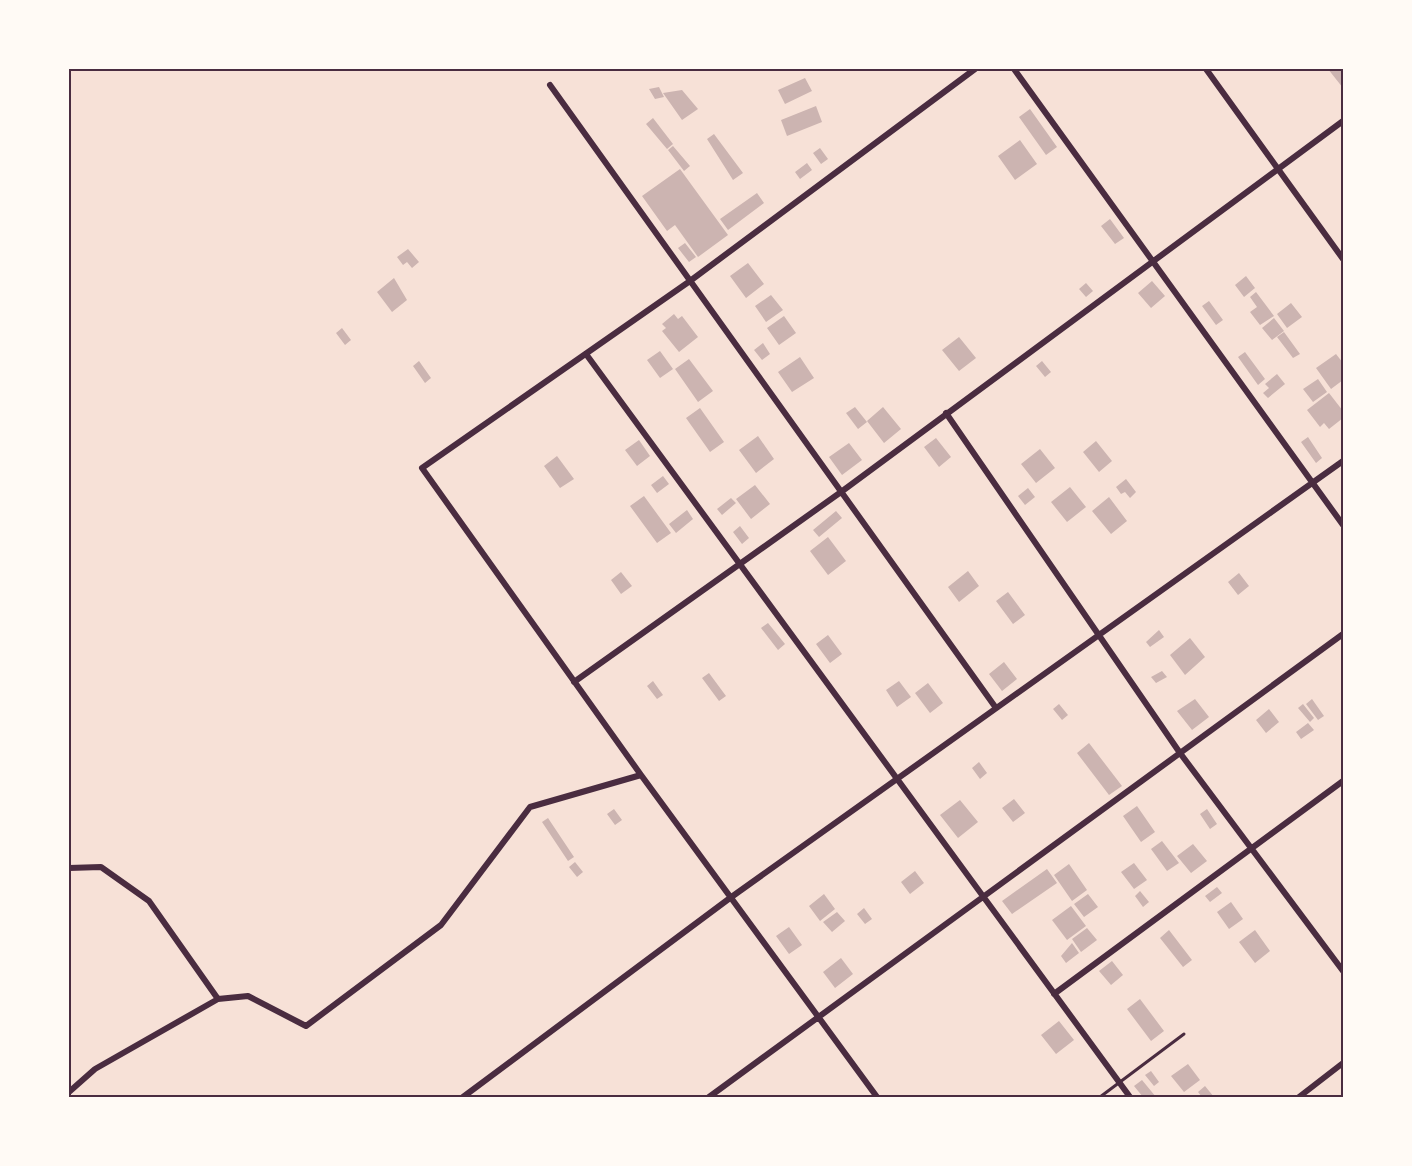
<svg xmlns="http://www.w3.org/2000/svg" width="1412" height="1166" font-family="Georgia,serif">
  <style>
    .building { fill: #ccb4b1 }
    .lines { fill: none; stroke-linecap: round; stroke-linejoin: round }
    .service { stroke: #4a2c40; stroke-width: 3 }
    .minor { stroke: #4a2c40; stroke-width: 6 }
    .neatline { fill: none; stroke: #4a2c40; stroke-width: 2 }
  </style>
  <rect width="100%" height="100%" fill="#f7e1d7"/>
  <path class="building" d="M1328 69H1343V88Z
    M805 78 812 91 785 104 778 90Z
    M659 87 664 97 655 99 649 89Z
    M682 90 698 109 682 120 663 93Z
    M816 106 822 122 787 136 781 120Z
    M1030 109 1057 147 1046 155 1019 117Z
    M653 118 673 144 667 149 646 124Z
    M714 134 743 173 733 180 707 139Z
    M1020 140 1037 164 1015 180 998 156Z
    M673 146 690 166 684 171 668 150Z
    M820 148 828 159 821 164 813 153Z
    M807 163 812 170 800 179 795 172Z
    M680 169 728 235 698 257 675 225 667 231 642 196Z
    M757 193 764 203 728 230 720 219Z
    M1110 219 1124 238 1115 244 1101 226Z
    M685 243 696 257 689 262 678 248Z
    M408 249 419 262 412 268 407 262 403 265 397 257Z
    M748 263 764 284 746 298 730 276Z
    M1246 276 1255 288 1244 297 1235 285Z
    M394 278 407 300 392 312 377 292Z
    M1152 281 1165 296 1151 308 1138 293Z
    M1086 283 1093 291 1086 297 1079 289Z
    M1256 292 1274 316 1260 325 1250 312 1257 307 1250 297Z
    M771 295 783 310 766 322 755 306Z
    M1209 301 1223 320 1216 325 1202 306Z
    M1291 303 1302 317 1287 328 1277 314Z
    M674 314 678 319 682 316 698 337 679 352 662 331 666 328 662 324Z
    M784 316 796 333 779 345 767 328Z
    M1274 318 1284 331 1272 340 1262 328Z
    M342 328 351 340 345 345 336 333Z
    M1284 332 1300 354 1293 358 1277 337Z
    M959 337 976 358 959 371 942 350Z
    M763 343 770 354 762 360 754 350Z
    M660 351 673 369 660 378 647 360Z
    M1245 352 1265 379 1258 385 1238 357Z
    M1336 354 1343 363V380L1331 389 1316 368Z
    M800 357 814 378 792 392 778 372Z
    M689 359 713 391 698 402 675 369Z
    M419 361 431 378 425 383 413 366Z
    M1042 361 1051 372 1045 377 1036 366Z
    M1277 374 1285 384 1268 398 1263 393 1269 388 1265 384Z
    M1318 379 1327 392 1313 402 1303 389Z
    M1329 393 1343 411V418L1329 429 1324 423 1320 427 1307 410Z
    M855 407 867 422 858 429 846 413Z
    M883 407 901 429 884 443 867 421Z
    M700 408 724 442 710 452 686 418Z
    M758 436 774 459 756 473 739 450Z
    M1308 437 1322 458 1316 463 1301 442Z
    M936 438 951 457 939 467 924 447Z
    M639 440 650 456 637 466 625 450Z
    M1096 441 1112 461 1099 472 1083 452Z
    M849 443 862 460 842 475 829 457Z
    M1040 449 1055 468 1036 483 1021 464Z
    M557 456 574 479 560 488 544 466Z
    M663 476 669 484 657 493 651 485Z
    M1126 479 1136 492 1130 498 1125 492 1121 494 1116 487Z
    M755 485 770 504 751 519 736 499Z
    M1070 487 1086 507 1067 522 1051 502Z
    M1028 488 1035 497 1025 505 1018 496Z
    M644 496 671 533 657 543 630 506Z
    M1109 497 1127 521 1111 534 1092 511Z
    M731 498 736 503 722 515 717 509Z
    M687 510 693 519 676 533 669 524Z
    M836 511 842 518 819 537 813 530Z
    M740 526 749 538 742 544 733 532Z
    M828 537 846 561 828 575 810 551Z
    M968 571 979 586 959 602 948 587Z
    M621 572 632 586 621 594 611 580Z
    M1239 573 1249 586 1238 595 1228 582Z
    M1008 592 1025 615 1013 624 996 601Z
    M768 623 785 644 778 650 761 628Z
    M1159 630 1164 637 1150 647 1146 642Z
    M828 635 842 654 830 663 816 644Z
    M1190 638 1205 657 1185 675 1170 655Z
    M1004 662 1017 679 1002 691 989 674Z
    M1162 671 1167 677 1156 683 1151 677Z
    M709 673 726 696 719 701 702 678Z
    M653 681 663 695 657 699 647 686Z
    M899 681 911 697 897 707 886 690Z
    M928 683 943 703 930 713 915 693Z
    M1195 699 1209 717 1192 730 1177 711Z
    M1312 699 1324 716 1318 720 1306 704Z
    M1059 704 1068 715 1062 720 1053 709Z
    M1303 704 1314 718 1310 722 1298 708Z
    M1269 709 1279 722 1266 733 1256 720Z
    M1308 723 1314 730 1301 739 1296 732Z
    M1089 743 1122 786 1109 795 1077 753Z
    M979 762 987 773 980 779 972 768Z
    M1014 799 1025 813 1013 822 1002 808Z
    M960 800 978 822 958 838 940 815Z
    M1137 806 1155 832 1141 842 1123 816Z
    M614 809 622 820 615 825 607 814Z
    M1207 809 1217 824 1210 829 1200 814Z
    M548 818 574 857 568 861 542 822Z
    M1162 841 1179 863 1167 871 1151 849Z
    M1193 844 1207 861 1191 873 1177 856Z
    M575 862 583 872 577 877 569 867Z
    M1134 863 1147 880 1134 889 1121 872Z
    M1069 864 1087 890 1072 901 1054 875Z
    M1047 869 1057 883 1012 914 1002 901Z
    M915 871 924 883 910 894 901 882Z
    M1217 887 1222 893 1210 902 1205 896Z
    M1140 891 1149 902 1143 907 1135 896Z
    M824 894 835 909 820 921 809 906Z
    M1088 894 1098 907 1084 917 1074 904Z
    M1231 902 1243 919 1229 929 1217 912Z
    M1071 906 1086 926 1067 940 1052 920Z
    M864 908 872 919 865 924 857 914Z
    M837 912 845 921 832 932 823 922Z
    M789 927 802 945 789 954 776 936Z
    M1087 928 1097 940 1081 952 1072 939Z
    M1169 930 1192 960 1183 967 1160 938Z
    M1255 930 1270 951 1255 963 1239 942Z
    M1072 943 1079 953 1066 963 1061 956Z
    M841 958 853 974 835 988 823 972Z
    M1112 961 1123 975 1111 985 1099 971Z
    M1140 999 1164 1031 1151 1041 1127 1009Z
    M1059 1021 1074 1040 1056 1054 1041 1035Z
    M1188 1064 1200 1080 1184 1092 1171 1076Z
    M1151 1071 1159 1082 1154 1086 1145 1075Z
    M1142 1080 1156 1097H1143L1134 1086Z
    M1205 1086 1214 1097H1202L1198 1092Z"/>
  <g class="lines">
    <path class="service" d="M1100 1097 1184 1034"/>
    <path class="minor" d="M1014 69 1343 525
      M1206 69 1343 259
      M550 85 996 708
      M586 354 1130 1097
      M946 413 1180 753 1343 971
      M574 682 841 492 1343 121
      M69 868 101 867 149 901 218 999
      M1054 994 1343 781
      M69 1092 95 1069 218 999 248 996 306 1026 441 925 530 807 641 775
      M463 1097 730 898 1343 461
      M709 1097 1343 634
      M877 1097 641 775 422 468 690 281 975 69
      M1299 1097 1343 1063"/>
  </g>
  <rect width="1412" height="1166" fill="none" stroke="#fffaf5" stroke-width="141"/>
  <rect x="70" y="70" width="1272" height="1026" class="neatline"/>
</svg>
